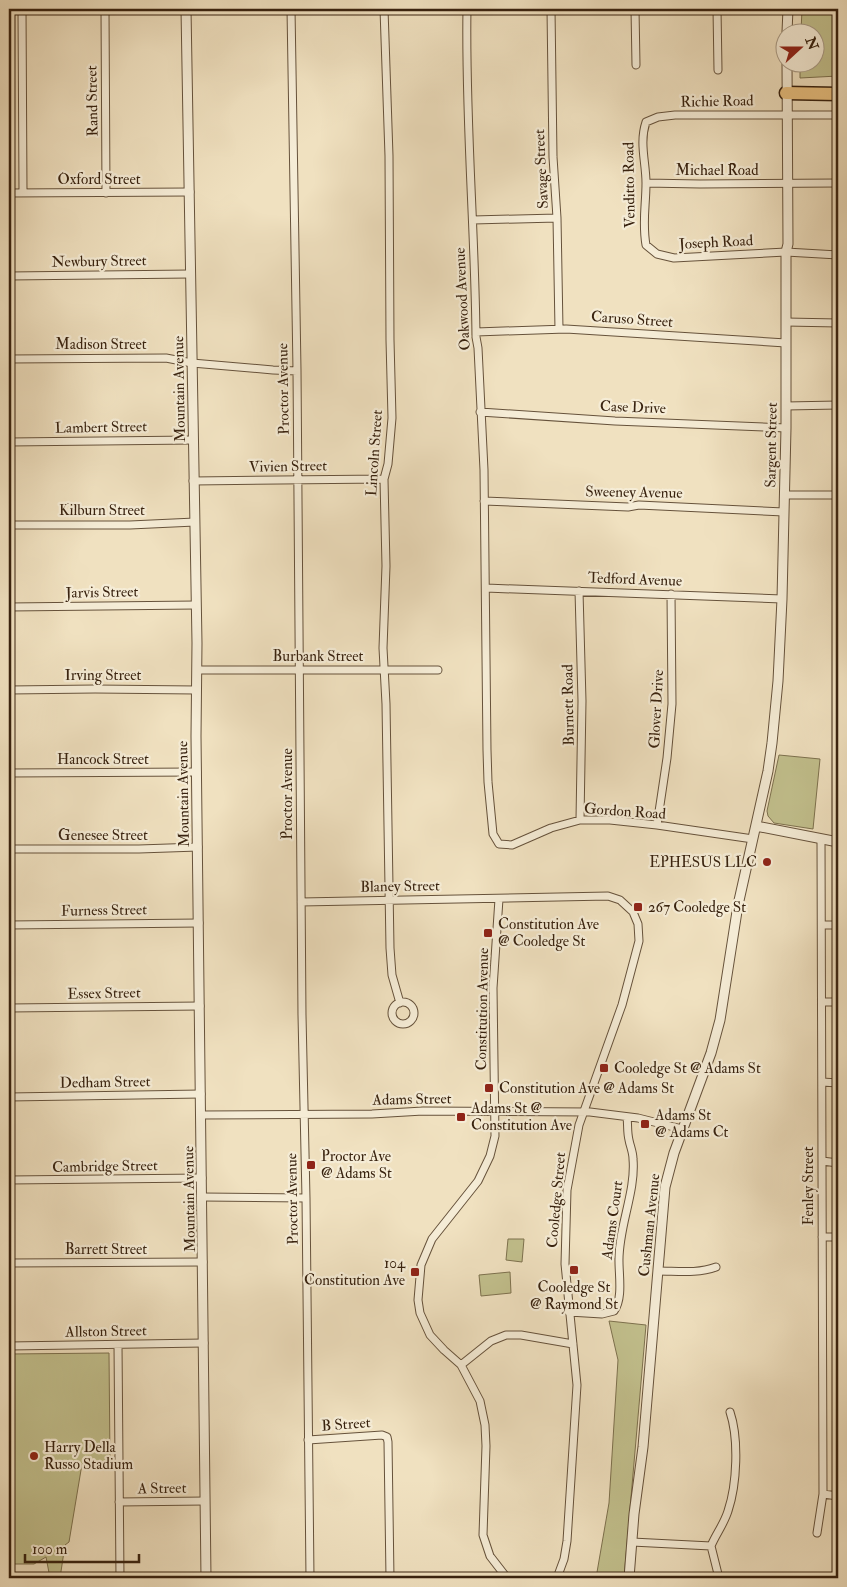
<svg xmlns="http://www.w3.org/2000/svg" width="847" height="1587" font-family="'IM FELL Double Pica',serif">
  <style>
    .green { fill: #c2c08d; stroke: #7d714e }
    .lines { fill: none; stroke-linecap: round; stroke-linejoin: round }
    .minor-casing { stroke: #66523b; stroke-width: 9 }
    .tertiary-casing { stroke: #66523b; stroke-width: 11 }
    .motorway-casing { stroke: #38220f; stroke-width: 15 }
    .minor { stroke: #f5ecd6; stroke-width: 7 }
    .tertiary { stroke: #f5ecd6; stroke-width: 9 }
    .motorway { stroke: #e8c080; stroke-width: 12 }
    .poi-dot { fill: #8f2418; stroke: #f5ecd6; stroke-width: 2 }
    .labels { text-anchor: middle; stroke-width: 4.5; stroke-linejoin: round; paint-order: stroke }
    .street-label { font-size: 15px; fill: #38220f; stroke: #f5ecd6 }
    .poi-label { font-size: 15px; fill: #38220f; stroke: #f5ecd6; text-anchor: start }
  </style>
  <rect width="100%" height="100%" fill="#f0e1c0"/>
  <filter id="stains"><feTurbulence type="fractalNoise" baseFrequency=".004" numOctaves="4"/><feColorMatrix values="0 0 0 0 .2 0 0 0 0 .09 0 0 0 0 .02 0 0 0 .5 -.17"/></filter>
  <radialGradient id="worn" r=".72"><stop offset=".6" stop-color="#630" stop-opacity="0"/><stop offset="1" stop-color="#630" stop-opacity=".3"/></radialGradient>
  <path class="green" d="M802 9H838V76L800 78V63L814 62V32H801Z
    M779 755 820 759 813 829 774 823 768 816 767 811Z
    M508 1239H524L522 1262 506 1260Z
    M510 1272 511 1293 481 1296 479 1275Z
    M609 1321 646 1325 624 1578H596L609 1503 618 1360Z
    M109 1353 110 1461 82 1464 69 1542 65 1545 60 1578H50L46 1557 34 1564H9V1354Z"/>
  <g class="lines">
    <defs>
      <path id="minor" d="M22 9 23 192
        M105 9 106 193
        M291 9 297 370 302 1015 306 1198 310 1578
        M384 9 389 156 390 340 392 418 388 464 384 479 386 566 383 648 386 704 390 948 392 975 400 1003
        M467 9C465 118 475 228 476 337L478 348 484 470 487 750 488 782 493 834 499 844 512 845 551 828 580 820H610L657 825 753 839
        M551 9 553 157 557 218 559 329
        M635 9 636 65
        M717 9 718 70
        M838 115H675L658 117 646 122C639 143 646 162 646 183 646 206 642 222 646 245L657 254 674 258 786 252 838 255
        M646 183 700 184 838 183
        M9 193 190 192
        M473 220 557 218
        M9 276 190 274
        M786 322 838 323
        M476 332 566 329 786 343
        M9 359 166 358 192 363 273 370 297 371
        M786 406 838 405
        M480 412 615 421 786 428
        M9 442 193 440
        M193 481 384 479
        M784 495H838
        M484 501 628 507 639 505 784 512
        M9 525H130L195 522
        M486 588 782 599
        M579 591 582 701 580 820
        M9 607 196 605
        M197 670H438
        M9 690 95 689 196 690
        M9 773 197 772
        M657 825 667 758 672 704 671 594
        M9 849H139L198 847
        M499 899 493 988 495 1136 490 1156 478 1181 432 1239 421 1265 418 1300 420 1313 430 1335 444 1350 461 1365 480 1401 485 1425 486 1446 483 1535 490 1556 507 1578
        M301 902 608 896 620 900 633 912 638 924 639 941 622 1005 579 1125 567 1190 565 1264 577 1385 567 1541 564 1559 557 1578
        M9 925 199 923
        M822 925H838
        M822 1002H838
        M392 1013a11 11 0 1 1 22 0a11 11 0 1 1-22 0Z
        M9 1008 200 1006
        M822 1082 838 1083
        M9 1097 201 1094
        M201 1115 372 1114 423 1111 590 1112 638 1118 682 1129
        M822 1161 838 1163
        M9 1180 202 1178
        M202 1197 306 1198
        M822 1237H838
        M9 1263 203 1262
        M658 1271C677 1271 697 1274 716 1267
        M569 1312 602 1314 614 1311C623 1299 619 1276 619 1262 618 1228 636 1192 633 1159 633 1152 630 1146 629 1140 627 1132 628 1124 627 1117
        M118 1345 120 1578
        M9 1346 204 1343
        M461 1365 491 1341 506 1335H521L573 1344
        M308 1440 382 1435 387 1437 388 1442 390 1578
        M823 1494 838 1496
        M119 1502 205 1501
        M817 1533 823 1494 821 839
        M632 1542 711 1546
        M719 1578 711 1546C716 1534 724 1524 728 1511 737 1484 739 1439 730 1412"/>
      <path id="tertiary" d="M186 9 197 643 196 736 206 1578
        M787 32 788 9
        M756 826 838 842
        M629 1578 634 1514 643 1447 665 1187 674 1153 711 1053 720 1020 738 905 768 771 772 743 778 681 782 599 786 428V252L788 244 787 62"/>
      <path id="motorway" d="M786 93 838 94"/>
    </defs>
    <use href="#minor" class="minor-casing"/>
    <use href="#tertiary" class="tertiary-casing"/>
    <use href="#motorway" class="motorway-casing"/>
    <use href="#minor" class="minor"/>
    <use href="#tertiary" class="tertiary"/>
    <use href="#motorway" class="motorway"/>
  </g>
  <g class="poi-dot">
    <circle cx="767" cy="862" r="5"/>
    <rect x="633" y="902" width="10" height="10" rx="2.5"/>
    <rect x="483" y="928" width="10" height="10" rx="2.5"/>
    <rect x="599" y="1063" width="10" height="10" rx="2.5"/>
    <rect x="484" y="1083" width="10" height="10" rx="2.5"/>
    <rect x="456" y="1112" width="10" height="10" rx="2.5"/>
    <rect x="640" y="1119" width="10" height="10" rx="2.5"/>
    <rect x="306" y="1160" width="10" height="10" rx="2.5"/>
    <rect x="569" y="1265" width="10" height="10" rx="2.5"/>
    <rect x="410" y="1267" width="10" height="10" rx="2.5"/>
    <circle cx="34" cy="1456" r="5"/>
  </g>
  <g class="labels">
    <g class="street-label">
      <text transform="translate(92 101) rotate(-91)" y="5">Rand Street</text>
      <text transform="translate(717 101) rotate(-1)" y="5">Richie Road</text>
      <text transform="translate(541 169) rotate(-93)" y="5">Savage Street</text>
      <text x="717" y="175">Michael Road</text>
      <text x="99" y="184">Oxford Street</text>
      <text transform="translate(629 185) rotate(-91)" y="5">Venditto Road</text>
      <text transform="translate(716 242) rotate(-3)" y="5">Joseph Road</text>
      <text transform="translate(99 261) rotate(-1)" y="5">Newbury Street</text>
      <text transform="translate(462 299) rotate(-93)" y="5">Oakwood Avenue</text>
      <text transform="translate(632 319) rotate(4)" y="5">Caruso Street</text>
      <text x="101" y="349">Madison Street</text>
      <text transform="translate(179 389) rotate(-91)" y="5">Mountain Avenue</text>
      <text transform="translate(283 389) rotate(-91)" y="5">Proctor Avenue</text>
      <text transform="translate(633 407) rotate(2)" y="5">Case Drive</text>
      <text transform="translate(101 427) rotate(-1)" y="5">Lambert Street</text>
      <text transform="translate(771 445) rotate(-89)" y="5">Sargent Street</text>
      <text transform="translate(374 453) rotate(-86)" y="5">Lincoln Street</text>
      <text transform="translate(288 466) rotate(-1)" y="5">Vivien Street</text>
      <text transform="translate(634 492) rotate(1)" y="5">Sweeney Avenue</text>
      <text x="102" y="515">Kilburn Street</text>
      <text transform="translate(635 579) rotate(2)" y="5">Tedford Avenue</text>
      <text transform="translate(102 592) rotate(-1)" y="5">Jarvis Street</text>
      <text x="318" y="661">Burbank Street</text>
      <text x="103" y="680">Irving Street</text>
      <text transform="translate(568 705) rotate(-91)" y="5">Burnett Road</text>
      <text transform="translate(656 709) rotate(-87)" y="5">Glover Drive</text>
      <text x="103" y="764">Hancock Street</text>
      <text transform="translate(183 794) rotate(-91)" y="5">Mountain Avenue</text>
      <text transform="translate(287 794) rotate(-90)" y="5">Proctor Avenue</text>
      <text transform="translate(625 811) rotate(4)" y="5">Gordon Road</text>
      <text x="103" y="840">Genesee Street</text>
      <text transform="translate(400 886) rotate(-1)" y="5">Blaney Street</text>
      <text transform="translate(104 910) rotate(-1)" y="5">Furness Street</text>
      <text transform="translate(104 993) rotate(-1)" y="5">Essex Street</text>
      <text transform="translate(482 1009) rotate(-89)" y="5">Constitution Avenue</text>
      <text transform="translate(105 1082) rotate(-1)" y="5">Dedham Street</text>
      <text transform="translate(412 1099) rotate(-1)" y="5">Adams Street</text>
      <text transform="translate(105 1166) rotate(-1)" y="5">Cambridge Street</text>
      <text transform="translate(808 1186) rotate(-90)" y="5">Fenley Street</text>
      <text transform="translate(189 1199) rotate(-91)" y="5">Mountain Avenue</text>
      <text transform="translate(292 1199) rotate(-91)" y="5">Proctor Avenue</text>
      <text transform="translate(556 1200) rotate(-85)" y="5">Cooledge Street</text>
      <text transform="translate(612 1220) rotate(-82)" y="5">Adams Court</text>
      <text transform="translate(649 1225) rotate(-84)" y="5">Cushman Avenue</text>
      <text x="106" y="1254">Barrett Street</text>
      <text transform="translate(106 1331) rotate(-1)" y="5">Allston Street</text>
      <text transform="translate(346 1424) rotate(-4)" y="5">B Street</text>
      <text transform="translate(162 1488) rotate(-1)" y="5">A Street</text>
    </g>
    <g class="poi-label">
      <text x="757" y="867" text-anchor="end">EPHESUS LLC</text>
      <text x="648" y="912">267 Cooledge St</text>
      <text x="498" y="929">Constitution Ave<tspan x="498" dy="17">@ Cooledge St</tspan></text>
      <text x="614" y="1073">Cooledge St @ Adams St</text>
      <text x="499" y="1093">Constitution Ave @ Adams St</text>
      <text x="471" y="1113">Adams St @<tspan x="471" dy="17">Constitution Ave</tspan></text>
      <text x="655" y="1120">Adams St<tspan x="655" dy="17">@ Adams Ct</tspan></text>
      <text x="321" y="1161">Proctor Ave<tspan x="321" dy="17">@ Adams St</tspan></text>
      <text x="405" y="1268" text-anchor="end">104<tspan x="405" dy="17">Constitution Ave</tspan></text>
      <text x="574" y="1292" text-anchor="middle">Cooledge St<tspan x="574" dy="17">@ Raymond St</tspan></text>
      <text x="44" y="1452">Harry Della<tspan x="44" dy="17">Russo Stadium</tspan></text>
    </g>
  </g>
  <rect width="847" height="1587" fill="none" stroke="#f0e1c0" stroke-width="30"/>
  <rect x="10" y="10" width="827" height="1567" fill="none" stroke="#38220f" stroke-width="2.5"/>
  <rect x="15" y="15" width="817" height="1557" fill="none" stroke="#38220f"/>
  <g transform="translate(800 48) rotate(69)"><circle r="24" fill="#f5ecd6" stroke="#a99b86"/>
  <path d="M0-4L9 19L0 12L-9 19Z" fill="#8f2418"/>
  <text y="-8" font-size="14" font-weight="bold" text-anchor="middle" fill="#38220f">N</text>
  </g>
  <path d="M25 1554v8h114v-8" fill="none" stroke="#38220f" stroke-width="2.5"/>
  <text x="32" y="1554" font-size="15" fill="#38220f" stroke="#f5ecd6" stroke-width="4" paint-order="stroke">100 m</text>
  <rect width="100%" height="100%" filter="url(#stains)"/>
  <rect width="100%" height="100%" fill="url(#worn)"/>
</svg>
